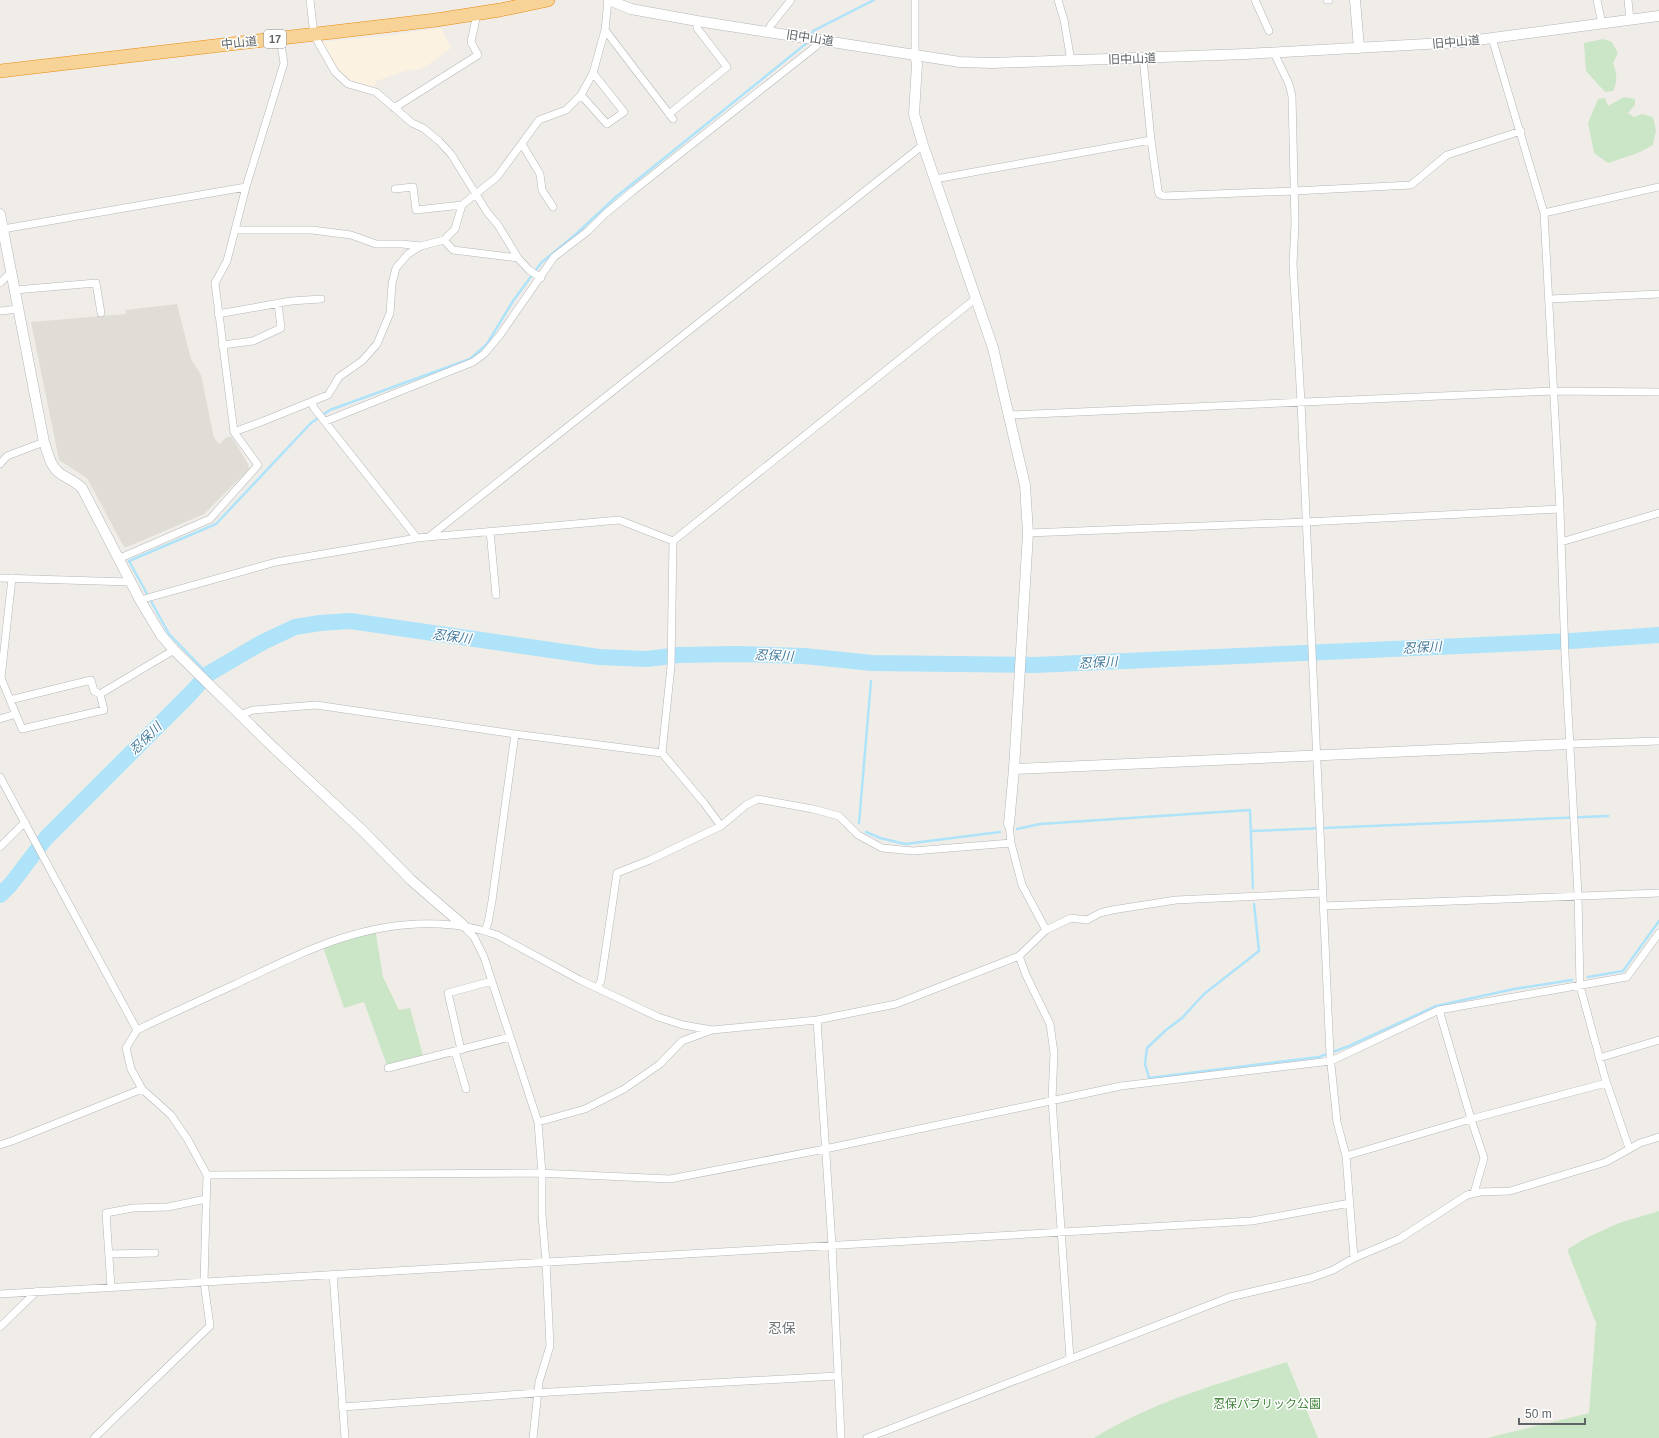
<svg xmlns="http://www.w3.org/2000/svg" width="1659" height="1438" font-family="Helvetica,'Noto Sans JP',sans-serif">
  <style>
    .commercial { fill: #fcf2e1 }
    .education { fill: #e0ddd6 }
    .green { fill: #cae6c6 }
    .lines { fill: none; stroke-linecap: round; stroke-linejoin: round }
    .stream { stroke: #aee3fa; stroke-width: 2.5 }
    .river { stroke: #aee3fa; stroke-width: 16 }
    .street-casing { stroke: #b3b6b9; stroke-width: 8 }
    .secondary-casing { stroke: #b2b5b9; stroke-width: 11 }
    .highway-casing { stroke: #ea890e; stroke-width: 14 }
    .street { stroke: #fff; stroke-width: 7 }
    .secondary { stroke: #fff; stroke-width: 10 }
    .highway { stroke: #f7d398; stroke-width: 13 }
    .labels { text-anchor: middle; stroke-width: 3; stroke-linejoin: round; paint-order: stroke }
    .shield { fill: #fff; stroke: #8f9295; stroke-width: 1 }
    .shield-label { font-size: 11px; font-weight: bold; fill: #5f6467 }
    .street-label { font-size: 12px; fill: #5f6467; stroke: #fff }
    .park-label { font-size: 12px; fill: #40833a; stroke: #fff }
    .water-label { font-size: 13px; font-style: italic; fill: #437a9b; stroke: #fff }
    .quarter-label { font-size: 14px; fill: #707679; stroke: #fff }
  </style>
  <rect width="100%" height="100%" fill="#f0ede8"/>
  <path class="commercial" d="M441 28 451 48 425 67 413 71 411 69 376 81 374 90 350 82 337 71 321 42 386 36Z"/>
  <path class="education" d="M177 304 191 359 201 375 214 438 219 444 227 437H232L248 464 249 469 204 514 127 547H124L87 478 59 460 31 322 126 314 125 310Z"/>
  <path class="green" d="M1603 39 1612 42 1618 53 1613 63C1617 74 1618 80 1613 91L1605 92 1586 71 1584 43Z
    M1624 97 1635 99V105L1628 113 1634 117 1642 114 1653 117 1656 131 1653 145 1638 153 1608 163 1594 153 1588 123 1598 99 1605 98 1608 106Z
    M375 928 383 977 399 1010 410 1008 424 1059 388 1068 364 1002 344 1008 322 944Z
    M1659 1211V1438H1487L1589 1413 1596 1323 1568 1252V1249L1586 1238 1619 1223Z
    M1287 1362 1318 1438H1094C1153 1401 1221 1383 1287 1362Z"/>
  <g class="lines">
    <path class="stream" d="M811 35 813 31 874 0
      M872 667V663
      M208 674 169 634 129 561 216 524 311 423 330 410 470 359 487 344 513 301 541 263 576 234 616 197 808 42
      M859 823 871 681
      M1017 829 1040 824 1250 810 1253 888
      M1252 831 1608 816
      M866 832 880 838 905 844 1000 832
      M1254 904 1259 951 1204 994 1182 1018 1166 1030 1147 1048 1145 1064 1149 1078 1319 1057 1349 1046 1436 1006 1514 989 1572 980
      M1588 977 1623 971 1659 921"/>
    <path class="river" d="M0 895 11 884 46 838 189 695 208 674 263 642 295 627 320 623 350 621 599 657 647 659 679 655 737 654 804 656 872 663 1035 665 1571 641 1659 635"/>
    <defs>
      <path id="street" d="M310 0 314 35 335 72 348 84 376 92 412 123 423 128 439 141 451 154 487 212 498 225 518 258 529 270 541 278
        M915 0V55
        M1058 0 1064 20 1071 61
        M1255 0 1269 31
        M1327 0H1329
        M1597 0 1602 24
        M1628 0 1630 20
        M605 30 673 119
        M768 31 771 25 791 0
        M1492 38 1544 213 1560 509 1565 655 1578 895 1580 986 1605 1078 1629 1148
        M1274 53 1289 84 1292 96 1295 224 1293 264 1301 402 1330 1055 1337 1122 1346 1156 1354 1258
        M1143 58 1151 140
        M581 95 607 124 624 112 593 73
        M394 108 478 55 471 42 477 14
        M669 114 727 67 697 28V21
        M522 144 540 174 542 190 553 207
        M935 179 1151 140 1158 190 1159 194 1164 196 1294 191 1411 185 1447 155 1521 131
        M395 189 413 187 416 210 462 205
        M1544 213 1659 187
        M3 229 246 187
        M236 230H312L351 235 376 244H402L421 246
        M444 240 453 250 518 258
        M0 283 11 272
        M15 290 96 283 101 313
        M1550 299 1659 294
        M0 311 19 309
        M218 314 291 301 321 299
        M222 345 253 341 281 328 278 303
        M311 402 314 408 417 538
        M1009 415 1554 391 1659 392
        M326 421 473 362 484 354 500 335 554 257 588 231 605 214 634 190 815 47 818 44V40
        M234 432 261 422 328 395 339 377 362 361 377 344 390 313 392 284 396 268 408 254 421 246 444 240 455 229 462 205 497 177 539 120 566 110 581 95 593 73 605 30 608 0
        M0 464 7 456 44 442
        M490 531 496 595
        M1028 533 1306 522 1560 509
        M430 536 923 145
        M1561 542 1659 513
        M118 559 210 519 258 465 234 432 215 283 227 261 246 187 284 63 280 39
        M0 578 130 582
        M140 600 276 562 417 538 619 520 673 541
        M0 678H1L22 729 104 710 100 694 174 650
        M1 678 12 578
        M10 700 91 680 94 691 100 694
        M240 715 253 710 316 705 515 734 662 753 704 803 721 826
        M0 719 16 714
        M1570 744 1659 741
        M662 753 671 666 673 541 975 299
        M0 777 137 1030
        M1009 824 1011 843 1022 885 1046 930
        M0 847 25 822
        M1323 906 1659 893
        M463 926 474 937 484 957 538 1122 542 1174V1215L546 1262 550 1346 539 1382 533 1438
        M485 930 488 923 492 901 515 734
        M1019 956 1026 975 1050 1024 1054 1053 1052 1099 1070 1359
        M597 988 601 981 617 873 650 860 721 826 746 805 758 799 813 809 839 816 858 835 882 848 913 851 1011 843
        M1439 1010 1471 1119 1484 1158 1474 1193
        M817 1020 832 1245 841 1438
        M461 1050 448 993 492 981
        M455 1051 466 1089
        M1599 1058 1659 1040
        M388 1068 510 1037
        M538 1122 585 1109 624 1089 660 1064 682 1041 712 1030 817 1020 896 1004 1019 956 1046 930 1071 918 1087 920 1100 913 1112 910 1176 900 1323 893
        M0 1145 12 1141 142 1089
        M1346 1156 1471 1119 1606 1083
        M207 1175 538 1173 670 1179 825 1149 1121 1086 1331 1061 1439 1010 1627 977 1659 933
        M109 1254 155 1253
        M333 1274 345 1438
        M111 1287 106 1213 133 1208 168 1207 206 1199
        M0 1294 1252 1221 1350 1203
        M0 1327 37 1291
        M342 1407 551 1392 837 1376
        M94 1438 210 1326 204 1282 207 1175 188 1140 171 1115 142 1089 131 1069 126 1048 137 1030C170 1014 203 999 236 984 303 952 364 920 440 924 460 925 478 928 497 935L580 980 658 1017 683 1025 712 1030
        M867 1438 1230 1297 1311 1278 1333 1270 1354 1258 1399 1239 1467 1195 1480 1192 1510 1191 1606 1162 1640 1143 1659 1137"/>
      <path id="secondary" d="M609 0 631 9 697 21 960 62 993 63 1246 54 1462 42 1659 16
        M1355 0 1359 48
        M915 55 917 64 914 114 923 145 993 348 1025 485 1028 533 1014 769 1009 824
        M0 214 44 442C49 455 50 469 64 476 71 480 76 482 82 488L140 600 161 635 174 650 275 749 363 831 411 880 463 925
        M1014 769 1570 744"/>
      <path id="highway" d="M0 71 436 20 500 10 548 0"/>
    </defs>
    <use href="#street" class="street-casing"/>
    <use href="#secondary" class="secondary-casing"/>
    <use href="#highway" class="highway-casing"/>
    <use href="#street" class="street"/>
    <use href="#secondary" class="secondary"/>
    <use href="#highway" class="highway"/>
  </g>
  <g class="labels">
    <rect class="shield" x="264" y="30" width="22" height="18" rx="3"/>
    <g class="shield-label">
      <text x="275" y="43">17</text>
    </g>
    <g class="street-label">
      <text transform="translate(810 38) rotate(9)" y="4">旧中山道</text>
      <text transform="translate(1456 42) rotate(-5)" y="4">旧中山道</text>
      <text transform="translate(239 43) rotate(-6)" y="4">中山道</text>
      <text transform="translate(1132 59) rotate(-2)" y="4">旧中山道</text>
    </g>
    <g class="park-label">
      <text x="1267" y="1408">忍保パブリック公園</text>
    </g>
    <g class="water-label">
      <text transform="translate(452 636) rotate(8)" y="5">忍保川</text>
      <text transform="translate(1422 647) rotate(-3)" y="5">忍保川</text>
      <text transform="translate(774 655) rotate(2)" y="5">忍保川</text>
      <text transform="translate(1098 662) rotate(-3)" y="5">忍保川</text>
      <text transform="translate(145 738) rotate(-45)" y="5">忍保川</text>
    </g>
    <g class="quarter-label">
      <text x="782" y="1333">忍保</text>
    </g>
  </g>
  <path d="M1519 1418v6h66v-6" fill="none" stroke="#5f6467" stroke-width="2"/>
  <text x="1525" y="1418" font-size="12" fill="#5f6467" stroke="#ffffff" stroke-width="3" paint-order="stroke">50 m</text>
</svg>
